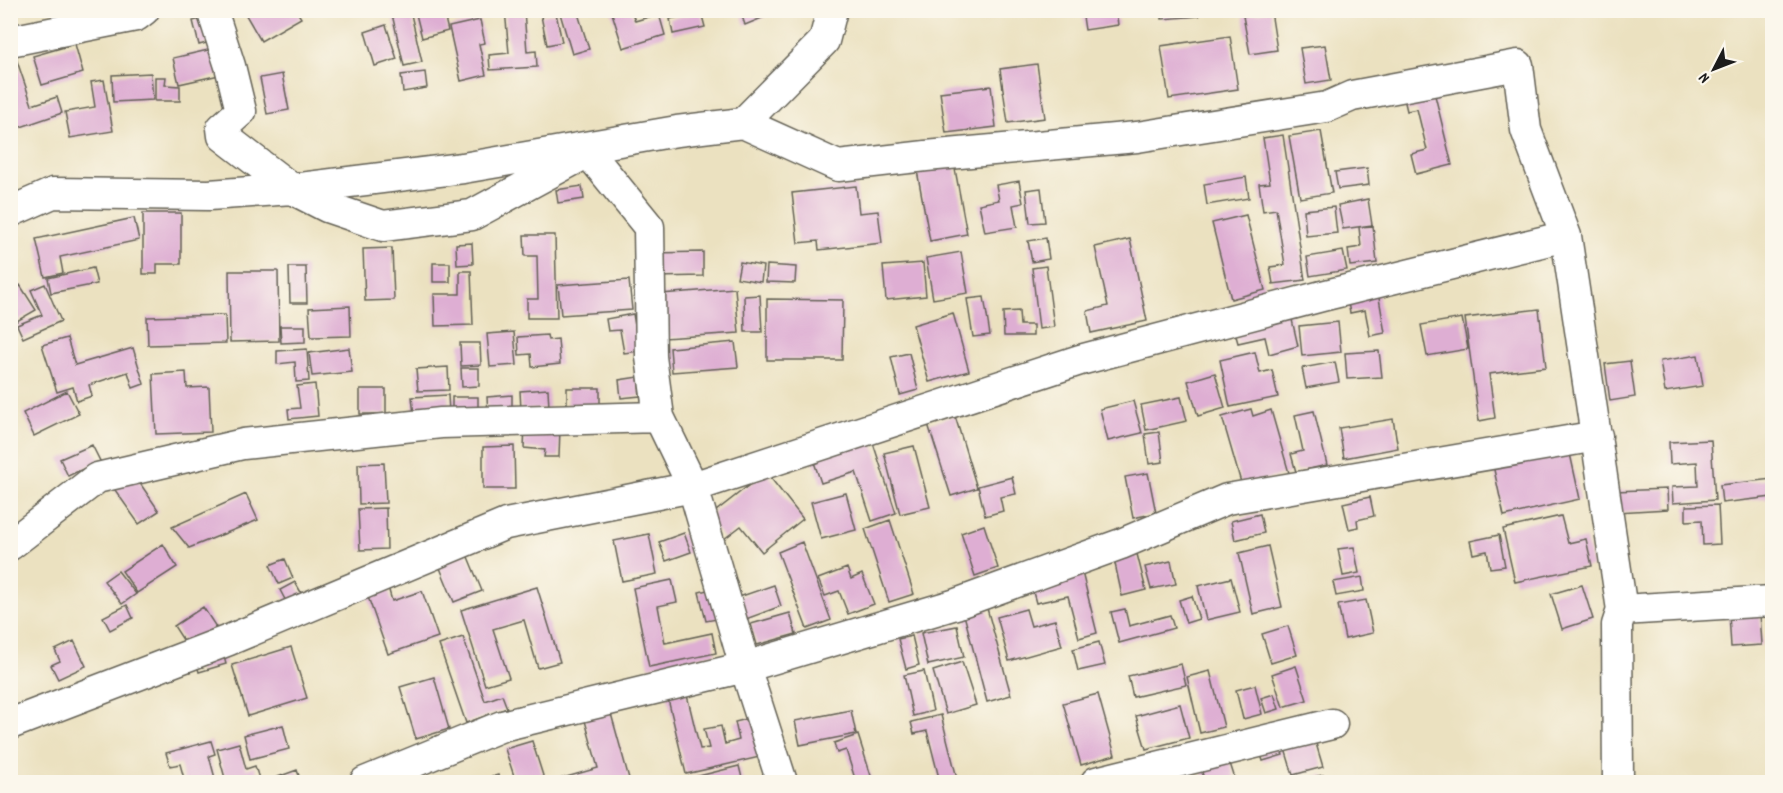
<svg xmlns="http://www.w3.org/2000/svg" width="1783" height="793" font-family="Dekko,sans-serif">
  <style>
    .building { fill: #deaed3 }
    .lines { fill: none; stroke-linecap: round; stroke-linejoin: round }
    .minor-casing { stroke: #646155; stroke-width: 33 }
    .minor { stroke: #fff; stroke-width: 30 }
  </style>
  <rect width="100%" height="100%" fill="#fbf7ec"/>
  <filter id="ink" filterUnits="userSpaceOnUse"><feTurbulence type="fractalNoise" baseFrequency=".0167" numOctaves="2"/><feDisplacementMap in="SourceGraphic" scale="12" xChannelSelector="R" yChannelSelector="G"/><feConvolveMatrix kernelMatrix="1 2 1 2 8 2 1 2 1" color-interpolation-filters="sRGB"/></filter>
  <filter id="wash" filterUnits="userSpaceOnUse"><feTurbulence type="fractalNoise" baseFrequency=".008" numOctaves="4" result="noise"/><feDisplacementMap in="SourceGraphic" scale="24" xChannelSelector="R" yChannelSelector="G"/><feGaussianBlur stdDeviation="1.35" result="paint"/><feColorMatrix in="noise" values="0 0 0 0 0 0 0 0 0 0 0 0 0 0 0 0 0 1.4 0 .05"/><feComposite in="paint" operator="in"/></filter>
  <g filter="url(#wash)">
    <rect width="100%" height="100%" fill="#ebe1c0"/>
    <g id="blocks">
      <path class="building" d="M243 10H296L301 18 261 41Z
        M391 10H410L422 62 404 66Z
        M415 10H443L448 31 422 38Z
        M505 10H524L527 52 536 51 537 67 490 70 489 55 509 53Z
        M559 10H577L589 49 572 54Z
        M611 10H631L635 21 659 14 665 35 623 48Z
        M740 10H767L769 15 745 25Z
        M1082 10H1116L1118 25 1085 30Z
        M1162 10H1198L1199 16 1162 19Z
        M1271 11 1277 50 1250 54 1243 16Z
        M701 12 705 27 673 34 670 19Z
        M556 13 562 42 547 45 541 16Z
        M208 17 214 41 199 45 193 21Z
        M480 20 485 43 479 44 486 75 461 81 449 27Z
        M386 25 397 59 375 66 365 32Z
        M1230 36 1238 89 1169 99 1161 46Z
        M75 44 83 73 42 85 33 56Z
        M1325 45 1331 80 1306 84 1300 48Z
        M217 48 224 74 179 84 173 58Z
        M16 58 32 105 57 97 62 113 12 130 10 60Z
        M1037 64 1045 118 1008 123 1000 69Z
        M425 72 427 88 403 92 401 75Z
        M151 73 153 100 113 102 112 75Z
        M282 74 289 110 267 114 260 78Z
        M155 77H166L165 85 180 86V101H155Z
        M104 80 113 131 70 138 65 112 95 107 91 82Z
        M1432 83 1452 165 1416 174 1411 154 1427 150 1417 109 1407 111 1402 90Z
        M991 86 996 127 946 133 940 92Z
        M1321 131 1332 193 1300 198 1289 136Z
        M1283 135 1305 280 1273 284 1270 267 1285 265 1276 209 1263 211 1259 184 1270 183 1263 138Z
        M953 158 967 234 930 241 916 165Z
        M1367 168 1369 185 1338 189 1335 172Z
        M1246 177 1249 198 1207 205 1204 184Z
        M1019 181 1023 203 1013 205 1017 227 985 232 979 204 999 200 996 185Z
        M582 186 584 199 558 203 556 190Z
        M856 186 859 213 878 211 882 243 819 250 818 241 798 243 792 193Z
        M1041 188 1045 222 1030 223 1026 190Z
        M1368 199 1372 225 1343 229 1338 205Z
        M1334 207 1337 233 1306 236 1304 210Z
        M143 213H181V264H157V274H143Z
        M1246 215 1265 290 1231 299 1212 223Z
        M134 218 139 240 60 257 63 273 45 277 36 239Z
        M1373 226 1377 263 1350 266 1348 249 1361 247 1359 227Z
        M524 235H555L557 318H527V299H538L537 256H525Z
        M1046 238 1049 259 1032 262 1028 241Z
        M1130 239 1147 321 1091 333 1087 311 1108 306 1095 247Z
        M472 243 473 264 457 265 456 244Z
        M392 248 394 300 365 301 363 249Z
        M1343 251 1347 270 1310 276 1307 257Z
        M703 252V276L655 277 654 253Z
        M961 252 968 293 933 299 926 258Z
        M740 262 763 266 761 282 737 278Z
        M433 263H450V282H433Z
        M923 263 926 296 886 300 883 266Z
        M767 265 796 267 795 283 766 282Z
        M1046 266 1054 327 1039 329 1032 268Z
        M289 267H306L307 303H290Z
        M93 268 97 284 51 293 48 278Z
        M229 271H278L279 341 230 342Z
        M460 271H471L473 325 435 326 434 294H460Z
        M629 280 632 310 561 315 558 285Z
        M45 284 61 321 23 338 17 325 42 315 31 290Z
        M20 285 36 310 10 325V291Z
        M735 288 739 333 664 338 661 294Z
        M1378 292 1385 333 1370 336 1365 310 1350 313 1347 298Z
        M760 295 762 332H745L744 296Z
        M984 297 990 335 973 337 967 299Z
        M767 299 843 300 842 360H767Z
        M350 306 351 336 311 337 309 308Z
        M1539 309 1546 367 1489 374 1495 418 1479 421 1465 318Z
        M1019 311 1020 325H1033V336H1004L1003 312Z
        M1290 311 1298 346 1269 354 1265 337 1238 343 1233 325Z
        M953 313 969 371 929 382 913 325Z
        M633 314 639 351 624 353 620 330 608 331 606 319Z
        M225 315 226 343 148 345 147 317Z
        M1462 318 1468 349 1427 356 1421 325Z
        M1338 322 1341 352 1302 356 1299 326Z
        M280 326H305V342L281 343Z
        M514 332 517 365 490 367 487 334Z
        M547 335 548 340 558 339 560 364 532 367 531 354 519 355 518 337Z
        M67 338 75 365 133 348 144 384 133 388 128 372 89 385 92 396 77 401 73 387 57 392 42 345Z
        M735 342 738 367 672 372 670 348Z
        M460 343H480L481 365 461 366Z
        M349 348 352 372 312 376 309 353Z
        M307 349 309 381 296 382 295 362 277 364V351Z
        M1379 351 1382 377 1347 379 1345 353Z
        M1255 352 1260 373 1272 370 1278 397 1230 407 1220 360Z
        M909 353 918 390 900 395 891 357Z
        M1698 355 1703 386 1665 392 1660 361Z
        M1630 361 1635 397 1610 401 1605 364Z
        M1335 362 1339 382 1306 388 1302 368Z
        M448 367 449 390 418 391 416 369Z
        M461 368H479V386L462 387Z
        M186 372 187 388 209 387 211 432 156 434 153 374Z
        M1215 373 1225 408 1198 416 1188 381Z
        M638 377 640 396 621 398 619 380Z
        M315 384 318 416 289 419 288 409 300 408 297 386Z
        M567 388H600V404L567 405Z
        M360 389H386V414H360Z
        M548 389 549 408 521 410 520 391Z
        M67 391 79 414 34 436 23 413Z
        M448 395 449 412 414 415 412 397Z
        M512 395V412L488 413 487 397Z
        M452 397H478V413H452Z
        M1181 397 1187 421 1146 430 1141 405Z
        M1133 401 1142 433 1108 441 1100 409Z
        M1251 409 1253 416 1271 410 1289 473 1242 486 1222 417Z
        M1314 411 1327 465 1296 472 1291 454 1303 451 1295 415Z
        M955 416 977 488 951 496 928 424Z
        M1393 419 1398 448 1344 458 1339 428Z
        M525 426 560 428 559 457H544L545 450 524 448Z
        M1159 432 1163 462 1149 464 1145 434Z
        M872 440 896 513 872 521 856 472 821 483 813 459Z
        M1711 440 1715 500 1673 503 1672 487 1698 486 1697 462 1670 464 1669 442Z
        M92 445 100 461 68 476 60 459Z
        M514 446 515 489H483V447Z
        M914 446 930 507 900 514 884 453Z
        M1569 449 1580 499 1504 516 1493 465Z
        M384 463 386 503 359 504 358 464Z
        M766 472 803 519 762 552 741 526 724 539 707 518Z
        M1148 473 1156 513 1133 518 1125 477Z
        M135 476 159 511 139 524 115 490Z
        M1012 477 1016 494 1000 497 1003 511 985 516 978 486Z
        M1772 479V497L1722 503 1720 485Z
        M1667 489 1668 509 1617 512 1615 491Z
        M846 493 856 530 821 539 811 502Z
        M246 494 258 520 189 548 172 527Z
        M1370 497 1374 516 1357 520 1358 527 1349 529 1343 503Z
        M1718 505 1720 544 1703 545 1702 520 1686 521V506Z
        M386 508 387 549 360 550 358 509Z
        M1260 514 1264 533 1235 540 1231 521Z
        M1561 516 1568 543 1586 539 1592 566 1515 582 1503 529Z
        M890 520 914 594 889 602 865 529Z
        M984 525 998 568 975 576 961 533Z
        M684 533 691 552 666 561 659 542Z
        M649 534 657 574 622 581 614 541Z
        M1499 535 1505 566 1490 568 1487 551 1473 554 1470 541Z
        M802 542 831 620 807 629 778 552Z
        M163 544 177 567 137 593 122 571Z
        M1268 546 1282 607 1253 614 1239 553Z
        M1354 547 1359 573 1343 576 1338 549Z
        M466 552 482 591 454 602 438 563Z
        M1137 554 1146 590 1122 596 1114 559Z
        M285 559 293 578 279 584 270 565Z
        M1171 561 1176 584 1151 589 1145 567Z
        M847 568 851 579 862 574 874 604 848 614 839 591 825 596 818 579Z
        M1081 568 1097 633 1079 638 1068 596 1036 603 1030 581Z
        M118 571 136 594 122 604 104 581Z
        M1362 577 1364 591 1336 596 1333 582Z
        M1231 578 1240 612 1206 620 1198 586Z
        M672 580 677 602 658 606 665 643 712 633 716 653 649 667 633 588Z
        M295 582 306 601 290 609 280 590Z
        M774 585 781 606 746 619 739 597Z
        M1582 585 1593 619 1562 629 1551 594Z
        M388 587 392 601 422 591 438 637 388 654 367 594Z
        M537 587 560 662 538 668 524 620 493 629 509 678 485 685 461 610Z
        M716 588 723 618 706 621 699 592Z
        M1192 596 1199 619 1186 623 1179 600Z
        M1366 600 1373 633 1345 639 1338 605Z
        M985 601 1011 695 987 702 962 607Z
        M127 605 133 618 110 630 103 617Z
        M203 607 216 627 187 646 174 626Z
        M1026 609 1031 626 1055 620 1062 646 1009 661 997 617Z
        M1125 609 1129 626 1170 615 1174 628 1119 643 1111 612Z
        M1760 612 1762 645 1731 647 1729 614Z
        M790 613 796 634 757 645 751 624Z
        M957 626 964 657 928 665 921 633Z
        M1288 626 1297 655 1271 663 1262 634Z
        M912 636 919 665 906 669 898 639Z
        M463 637 485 701 502 695 507 708 466 723 439 645Z
        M74 641 86 666 58 679 51 665 60 661 55 650Z
        M1099 642 1105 665 1078 671 1073 649Z
        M291 647 307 698 248 716 232 665Z
        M222 650 226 664 199 672 195 658Z
        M962 662 976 705 946 714 933 671Z
        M1181 664 1186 685 1133 697 1128 676Z
        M1296 666 1307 700 1283 707 1272 674Z
        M924 671 933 711 913 716 904 675Z
        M1210 671 1224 727 1200 733 1187 677Z
        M434 677 449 729 416 739 400 687Z
        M1255 685 1262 714 1243 719 1236 690Z
        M686 691 700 749 709 748 704 729 721 726 725 744 739 740 735 722 755 717 764 756 686 774 667 695Z
        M1098 694 1115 755 1081 765 1063 703Z
        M1274 694 1279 709 1266 713 1261 698Z
        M1180 704 1189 738 1146 749 1136 716Z
        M610 710 630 782H549L598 768 584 717Z
        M851 710 856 734 800 745 795 721Z
        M941 715 958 782H940L927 731 914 734 911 722Z
        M283 725 289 749 250 759 244 735Z
        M1312 730 1323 767 1293 775 1282 739Z
        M858 735 873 782H856L846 750 837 753 834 743Z
        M211 741 215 754 209 756 216 782H185L180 764 170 766 166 753Z
        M532 741 545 782H516L505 749Z
        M1279 742 1283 755 1263 761 1259 748Z
        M239 743 246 769 255 766 260 782H226L217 749Z
        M1228 757 1236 782H1205L1200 766Z
        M739 766 743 782H675Z
        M297 770 301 782H264Z
        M1182 771 1185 782H1150Z
        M498 775 500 782H476Z
        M1323 775 1325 782H1292Z"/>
    </g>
  </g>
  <g filter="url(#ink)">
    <use href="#blocks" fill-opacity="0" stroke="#646155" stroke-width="1.5"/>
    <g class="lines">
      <defs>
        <path id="minor" d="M212 10 230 66 241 111 222 128 223 136 292 189 327 207 383 226 472 215 588 152 649 227 651 357 659 417
          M10 41 136 16 144 10
          M743 123 824 41 832 10
          M10 212 53 193 209 195 292 189 463 168 677 131 743 123 838 166 926 156 1137 137 1327 107 1352 96 1518 65 1526 130 1566 236 1622 610 1617 625 1618 782
          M10 545 97 478 243 444 441 423 659 417 693 487 745 667 782 782
          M1622 610 1772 601
          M10 724 229 640 506 524 693 487 1080 360 1322 296 1566 236
          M365 782 502 726 745 667 956 604 1121 544 1227 499 1597 436
          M1096 782 1332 724"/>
      </defs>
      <use href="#minor" class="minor-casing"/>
      <use href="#minor" class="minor"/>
    </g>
  </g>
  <rect width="1783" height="793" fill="none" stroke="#fbf7ec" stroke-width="36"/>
  <g transform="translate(1714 69) rotate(228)" stroke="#fbf7ec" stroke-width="4.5" paint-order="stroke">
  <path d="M0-4.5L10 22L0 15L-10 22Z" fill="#1c1c1c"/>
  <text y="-9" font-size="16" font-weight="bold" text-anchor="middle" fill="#1c1c1c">N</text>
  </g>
</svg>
